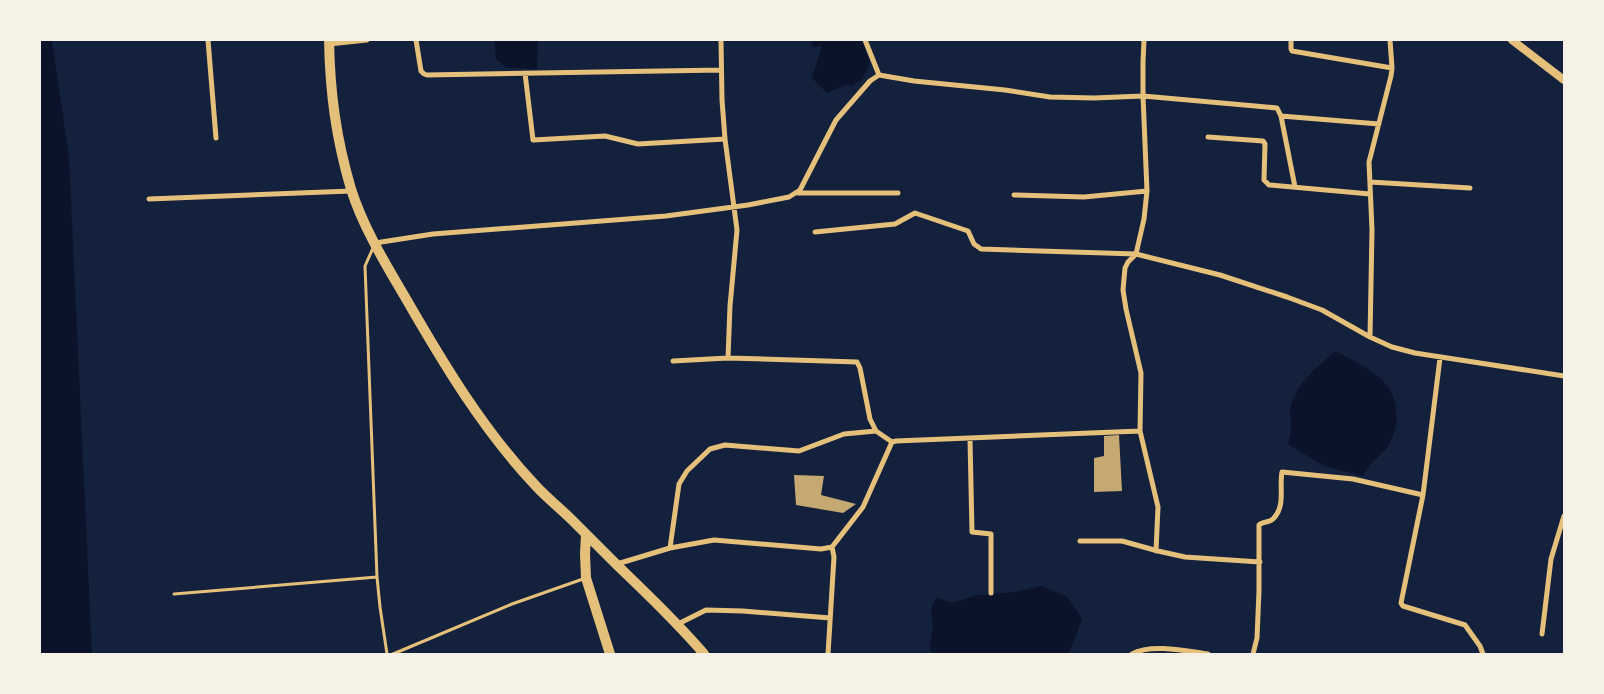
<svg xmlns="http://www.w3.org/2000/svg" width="1604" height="694" font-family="Rubik,sans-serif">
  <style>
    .water { fill: #0b132b }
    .building { fill: #c6a872 }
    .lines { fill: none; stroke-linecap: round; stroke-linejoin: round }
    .service { stroke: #e5c07b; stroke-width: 3 }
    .minor { stroke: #e5c07b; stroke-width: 5 }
    .tertiary { stroke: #e5c07b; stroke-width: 8 }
    .primary { stroke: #e5c07b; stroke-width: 10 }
  </style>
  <rect width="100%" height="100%" fill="#14213d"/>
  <path class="water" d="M40 40H52L69 157 92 654H40Z
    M494 40H538L537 69 507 68 496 59Z
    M810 40H862L870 64 862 80 852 86 845 85 827 93 812 78 822 46 813 47Z
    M1336 351C1351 360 1372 369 1384 382 1401 400 1400 431 1385 450 1382 454 1377 457 1374 461 1370 465 1366 471 1363 476L1324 466 1288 444C1289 440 1291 434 1291 429 1292 424 1290 418 1290 413 1292 386 1317 367 1336 351Z
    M1041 586 1068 597 1082 619 1069 654H932L930 647 933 628 931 609 936 597 951 603 978 595 1015 592Z"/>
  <path class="building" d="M1119 435 1122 491 1094 492V458L1104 456V436Z
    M794 475 824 476 821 495 856 504 843 513 796 505Z"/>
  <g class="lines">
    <path class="service" d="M373 248 365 266 377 577 380 607 387 654
      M174 594 377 577
      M393 654 512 604 583 579"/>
    <path class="minor" d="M208 40 216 138
      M416 40 421 71 424 74 427 75 721 70
      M721 40 722 100 725 139 737 230 730 306 728 358
      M1144 40 1143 62V96L1147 191 1144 219 1136 254 1128 262 1125 268 1123 290 1126 309 1141 373 1140 431 1158 507 1156 551
      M1291 40V49L1292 51 1392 68
      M329 44 367 40
      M525 73 533 140 605 136 638 144 725 139
      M879 75 914 81 1005 90 1050 97 1094 98 1143 96 1277 108 1281 116 1295 187
      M1281 116 1379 124
      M1208 137 1263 141 1265 144 1264 180 1269 185 1370 194
      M1370 182 1470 188
      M798 193H898
      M1014 195 1084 197 1147 191
      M149 199 351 191
      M815 232 895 224 915 213 968 231 974 244 981 249 1136 254 1220 275 1287 297 1322 310 1370 337 1392 347 1415 353 1564 376
      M375 243 433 234 666 216 748 205 789 197 800 190 836 120 870 81 879 75 865 40
      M1370 337 1372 230 1369 162 1391 76 1392 68 1390 40
      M1440 358 1423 495 1401 603 1403 606 1465 625 1480 646 1483 654
      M673 361 728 358 857 362 860 368 870 419 876 431 892 442
      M970 439 972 532 991 534V593
      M1080 541H1122L1158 551 1185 557 1260 562
      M670 548 679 484 687 471 710 449 725 445 799 451 844 434 876 431
      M617 564 670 548 714 540 821 549 832 547 863 507 892 442 896 441 1140 431
      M678 624 706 610 743 611 830 618
      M1542 634 1551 559 1564 516
      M828 654 834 557 832 547
      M1132 654C1151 643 1187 651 1208 654
      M1253 654 1257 638 1259 591V525C1263 521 1269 523 1273 519 1286 506 1279 488 1282 472L1353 479 1423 495"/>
    <path class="tertiary" d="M1512 40 1564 80"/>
    <path class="primary" d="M329 40C330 93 336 138 351 189 363 227 385 263 405 297 443 363 483 430 536 486 547 498 560 508 572 520 587 535 602 550 617 565 647 594 677 622 704 654
      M586 534 585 554 586 578 610 654"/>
  </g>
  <rect width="1604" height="694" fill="none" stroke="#f6f1e7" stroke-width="82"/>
</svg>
